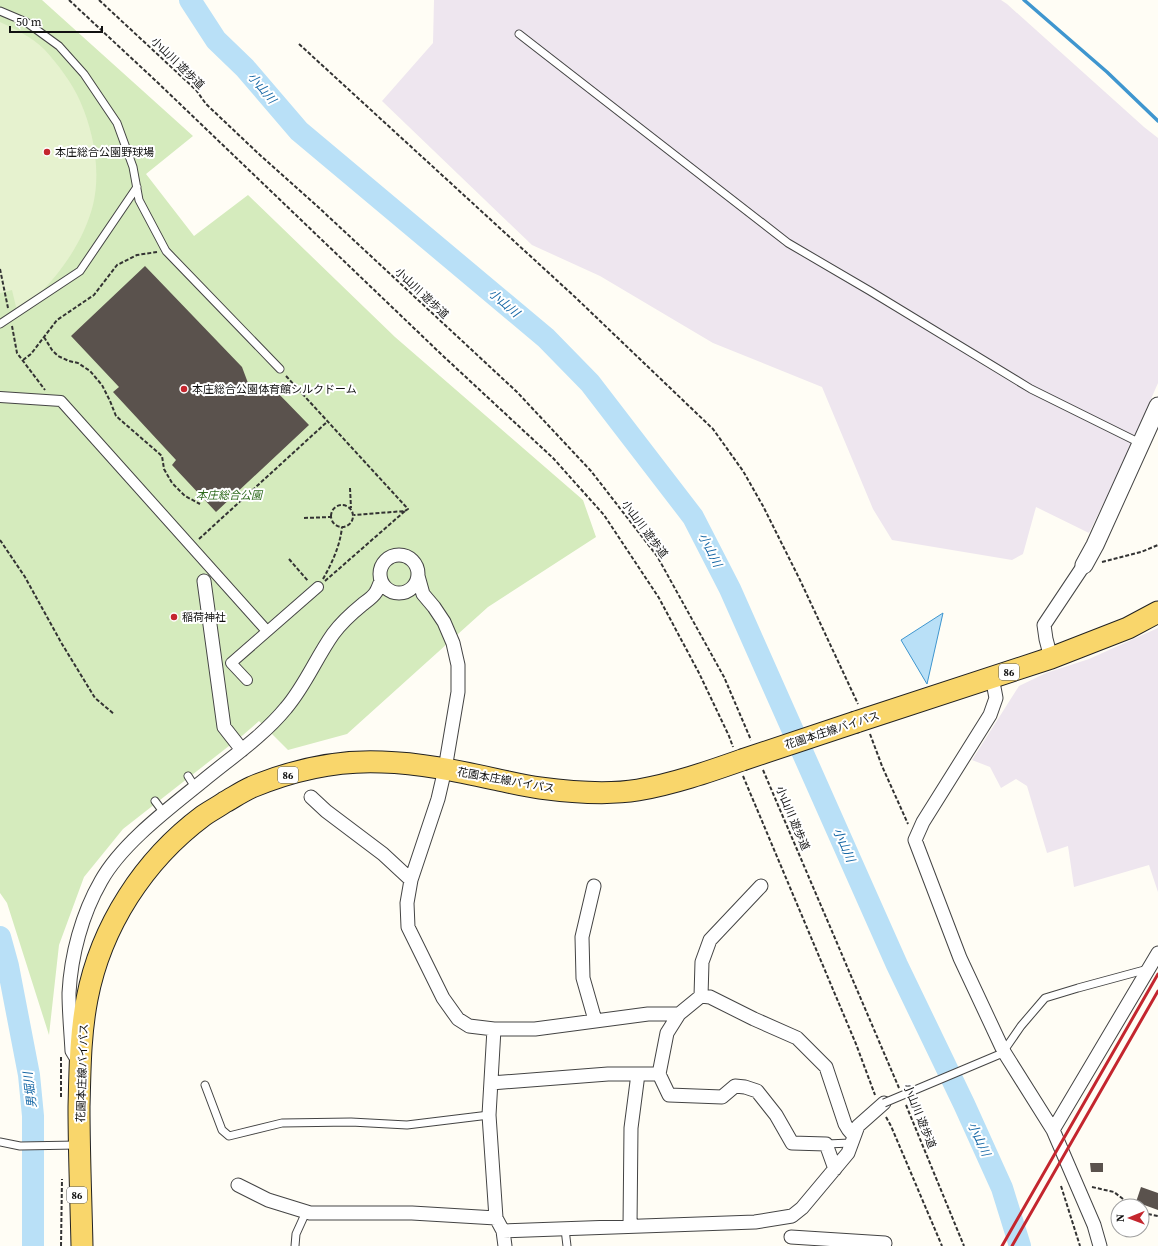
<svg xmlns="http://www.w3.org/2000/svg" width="1158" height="1246" font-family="'Source Serif 4','Noto Sans JP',serif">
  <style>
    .industrial { fill: #eee6ef }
    .green { fill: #d5ebbd }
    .pitch { fill: #e6f2cf }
    .water { fill: #b9e0f7; stroke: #3f96cf }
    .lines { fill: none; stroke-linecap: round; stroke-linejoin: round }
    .stream { stroke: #3f96cf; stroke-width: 3.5 }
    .river { stroke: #b9e0f7; stroke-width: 22 }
    .building { fill: #5a524d }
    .service-casing { stroke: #444; stroke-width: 9 }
    .pedestrian-casing { stroke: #444; stroke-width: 12 }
    .minor-casing { stroke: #444; stroke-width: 15 }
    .tertiary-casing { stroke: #444; stroke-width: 19 }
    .primary-casing { stroke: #222; stroke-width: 23 }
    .path { stroke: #333; stroke-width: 2; stroke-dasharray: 4 2; stroke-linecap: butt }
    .service { stroke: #fff; stroke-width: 7 }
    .pedestrian { stroke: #fff; stroke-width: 10 }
    .minor { stroke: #fff; stroke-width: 13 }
    .tertiary { stroke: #fff; stroke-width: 17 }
    .primary { stroke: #f9d66b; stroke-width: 21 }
    .rail { stroke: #c4262e; stroke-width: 3 }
    .service-bridge-casing { stroke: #444; stroke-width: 9; stroke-linecap: butt }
    .primary-bridge-casing { stroke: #222; stroke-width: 23; stroke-linecap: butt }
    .service-bridge { stroke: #fff; stroke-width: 7 }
    .primary-bridge { stroke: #f9d66b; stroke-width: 21 }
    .poi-dot { fill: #c4262e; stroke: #fff; stroke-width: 1.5 }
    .labels { text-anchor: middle; stroke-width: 4; stroke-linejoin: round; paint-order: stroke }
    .shield { fill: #fff; stroke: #585858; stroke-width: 1 }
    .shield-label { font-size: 10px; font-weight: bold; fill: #111 }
    .street-label { font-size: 11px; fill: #111; stroke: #fff }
    .poi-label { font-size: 11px; fill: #111; stroke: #fff; text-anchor: start }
    .park-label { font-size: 11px; font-style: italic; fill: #2f6b1f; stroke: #fff }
    .water-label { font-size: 12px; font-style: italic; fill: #1768a6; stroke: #fff }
  </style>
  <rect width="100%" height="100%" fill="#fffdf5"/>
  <path class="industrial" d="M434 0H1001L1007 4 1144 127 1158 138V383L1123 463 1089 533 1036 507 1023 554 1012 560 892 540 873 509 822 387 713 343 600 276 532 245 382 101 433 43Z
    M1158 628V892L1149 865 1074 887 1068 846 1047 853 1027 786 1016 779 1001 788 990 767 972 760 1019 686 1046 673 1089 659Z"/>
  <path class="green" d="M0 0H42L193 136 146 174 194 236 248 195 395 337 583 500 596 537 488 607 347 734 288 750 259 721 243 735 123 829 84 877 59 945 49 1035 7 903 0 893Z"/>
  <path class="pitch" d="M0 22C15 29 32 37 44 49 57 63 73 84 80 101 94 132 101 172 93 205 84 240 62 272 36 297 31 303 23 307 17 311L12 290 0 293Z"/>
  <path class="water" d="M943 613 927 684 901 640Z"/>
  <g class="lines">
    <path class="stream" d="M1024 0 1107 72 1158 121"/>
    <path class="river" d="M190 0 216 40 245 68 299 131 546 338 590 383 693 517 730 589 897 965 964 1104 1002 1188 1020 1246
      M0 937 8 966 29 1075 33 1116V1246"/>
  </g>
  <path class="building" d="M145 266 242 367 251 391 261 385 267 391 275 390 309 425 216 512 172 465 176 460 113 392 119 387 71 336Z
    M1090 1163H1103V1172H1091Z
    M1141 1187 1158 1193V1210L1136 1202Z"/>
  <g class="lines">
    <defs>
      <path id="service" d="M0 11 26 22 59 46 84 74 117 123 133 167 139 200 166 251 280 369
        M519 34 788 243 870 291 1031 389 1140 443
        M0 324 80 271 137 187
        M188 776 195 787
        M155 801 164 813
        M1003 1052 1021 1026 1045 998 1078 988 1148 969
        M205 1085 222 1130 229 1136 282 1123 351 1122 407 1125 489 1115
        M0 1142 20 1146 77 1145
        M826 1144 851 1143
        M565 1229 567 1246
        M295 1246 296 1234 306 1212"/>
      <path id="pedestrian" d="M0 397 61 401 267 631
        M247 680 231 663 318 587"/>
      <path id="minor" d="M380 574a19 19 0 1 1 38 0a19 19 0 1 1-38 0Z
        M418 576 423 594 434 607 444 622 453 643 458 665V692L445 769 438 799 411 880 407 903 408 927 443 998 458 1019 469 1026 494 1029H535L648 1014H679L701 996 710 997 754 1019 797 1038 826 1067 845 1124 848 1129 854 1136
        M204 581 224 727 242 750
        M1051 658 1046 639 1044 625 1084 565
        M992 677 996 698 990 715 923 822 915 840 960 958 1004 1052 1053 1130 1094 1225 1100 1246
        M311 797 326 811 383 854 411 880
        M594 886 582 937 583 978 595 1020
        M701 996 702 962 710 940 761 886
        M494 1029 489 1115 496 1218 503 1231 505 1246
        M75 1056 72 1051C71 1032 69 1012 69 993 71 955 82 914 101 881 122 843 171 807 204 780 232 757 263 736 286 708 305 686 316 658 333 634 341 623 352 613 363 604 367 601 373 597 376 592 378 589 379 585 381 581
        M659 1074 669 1095 722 1097 735 1086 745 1087 757 1091 776 1115 792 1143 826 1144 835 1169
        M491 1083 608 1074H659L667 1033 679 1014
        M1053 1130 1158 953
        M238 1185 268 1200 310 1213H412L496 1218
        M630 1226 631 1128 638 1074
        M503 1231 755 1222 792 1216 802 1208 848 1153 858 1126 884 1103
        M791 1237 885 1243"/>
      <path id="tertiary" d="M1084 565 1095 545 1158 406"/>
      <path id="primary" d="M856 722 1051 658 1128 628 1158 612
        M82 1246C81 1200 79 1153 79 1107 80 1071 80 1035 87 999 101 926 144 860 203 816 210 811 218 807 225 802 234 797 243 791 252 787 293 770 338 760 382 762 420 763 458 771 494 779 509 782 525 786 540 788 570 792 608 795 638 790 673 784 708 772 742 760"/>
    </defs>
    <use href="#service" class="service-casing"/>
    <use href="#pedestrian" class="pedestrian-casing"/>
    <use href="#minor" class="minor-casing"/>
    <use href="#tertiary" class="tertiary-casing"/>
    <use href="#primary" class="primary-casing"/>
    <path class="path" d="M69 0 156 81 441 354 553 458 604 515 659 598 699 673 729 736 733 747
      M99 0 196 90 206 104 261 156 316 205 517 392 591 471 657 556 724 677 751 740
      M299 44 575 297 713 429 743 471 763 506 800 580 858 704
      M0 269 8 308
      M12 326 17 353 45 390
      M44 337 52 350 58 356 69 361 78 363 90 371 102 385 110 401 116 416 162 456 164 469 172 483 185 496 200 504
      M23 360 31 354 57 320 94 295 117 265 137 255 157 252
      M286 376 408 509 405 511
      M350 488 351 508
      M331 516a11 11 0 1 1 22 0a11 11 0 1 1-22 0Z
      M304 518 331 517
      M199 539 328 421
      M0 540 25 577 62 644 95 698 114 714
      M289 559 308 581
      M1102 562 1141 552 1158 545
      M323 579C332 563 340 546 342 527
      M325 581 405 511 354 515
      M870 734 882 766 908 824
      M763 770 899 1088
      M743 776 856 1044 875 1095
      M61 1057V1097
      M906 1105 964 1246
      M886 1117 891 1126 942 1246
      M1061 1186 1080 1246
      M1092 1187 1114 1192 1132 1206
      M1142 1213 1158 1216
      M61 1246 62 1179"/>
    <use href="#service" class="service"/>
    <use href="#pedestrian" class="pedestrian"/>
    <use href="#minor" class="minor"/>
    <use href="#tertiary" class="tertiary"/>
    <use href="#primary" class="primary"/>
    <path class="rail" d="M1002 1246 1158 974
      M1012 1246 1158 991"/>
    <defs>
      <path id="service-bridge" d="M884 1103 998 1055"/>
      <path id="primary-bridge" d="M742 760 856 722"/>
    </defs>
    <use href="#service-bridge" class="service-bridge-casing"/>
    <use href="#primary-bridge" class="primary-bridge-casing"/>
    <use href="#service-bridge" class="service-bridge"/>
    <use href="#primary-bridge" class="primary-bridge"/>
  </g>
  <g class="poi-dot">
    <circle cx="47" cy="152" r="4"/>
    <circle cx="184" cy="389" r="4"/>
    <circle cx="174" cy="617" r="4"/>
  </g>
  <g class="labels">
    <g class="shield">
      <rect x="999" y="664" width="20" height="16" rx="3"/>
      <rect x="278" y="767" width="20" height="16" rx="3"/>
      <rect x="67" y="1187" width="20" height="16" rx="3"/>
    </g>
    <g class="shield-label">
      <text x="1009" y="676">86</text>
      <text x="288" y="779">86</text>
      <text x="77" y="1199">86</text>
    </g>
    <g class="street-label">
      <text transform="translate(178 63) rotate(44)" y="4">小山川 遊歩道</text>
      <text transform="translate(422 293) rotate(43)" y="4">小山川 遊歩道</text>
      <text transform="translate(645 529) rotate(53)" y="4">小山川 遊歩道</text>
      <text transform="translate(832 730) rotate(-18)" y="4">花園本庄線バイパス</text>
      <text transform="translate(506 780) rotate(10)" y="4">花園本庄線バイパス</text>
      <text transform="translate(793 818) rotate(67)" y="4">小山川 遊歩道</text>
      <text transform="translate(82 1073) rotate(-88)" y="4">花園本庄線バイパス</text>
      <text transform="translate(920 1116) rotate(68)" y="4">小山川 遊歩道</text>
    </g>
    <g class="poi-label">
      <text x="55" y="156">本庄総合公園野球場</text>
      <text x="192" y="393">本庄総合公園体育館シルクドーム</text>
      <text x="182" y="621">稲荷神社</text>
    </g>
    <g class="park-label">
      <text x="229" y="499">本庄総合公園</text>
    </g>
    <g class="water-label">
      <text transform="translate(262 88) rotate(50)" y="4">小山川</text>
      <text transform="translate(504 303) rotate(40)" y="4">小山川</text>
      <text transform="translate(710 550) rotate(63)" y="4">小山川</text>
      <text transform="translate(844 845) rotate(66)" y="4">小山川</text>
      <text transform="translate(30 1090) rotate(-97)" y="4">男堀川</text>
      <text transform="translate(979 1139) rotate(65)" y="4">小山川</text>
    </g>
  </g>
  <g transform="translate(1130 1218) rotate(269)"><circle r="19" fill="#ffffff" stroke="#a0a0a0"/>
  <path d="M0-3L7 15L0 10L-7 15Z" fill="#c4262e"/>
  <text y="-6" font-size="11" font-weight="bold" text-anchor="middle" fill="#111111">N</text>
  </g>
  <path d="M10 26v6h92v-6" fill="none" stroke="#111111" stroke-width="2"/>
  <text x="16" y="26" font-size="12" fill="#111111" stroke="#ffffff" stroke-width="3" paint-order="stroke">50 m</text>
</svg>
